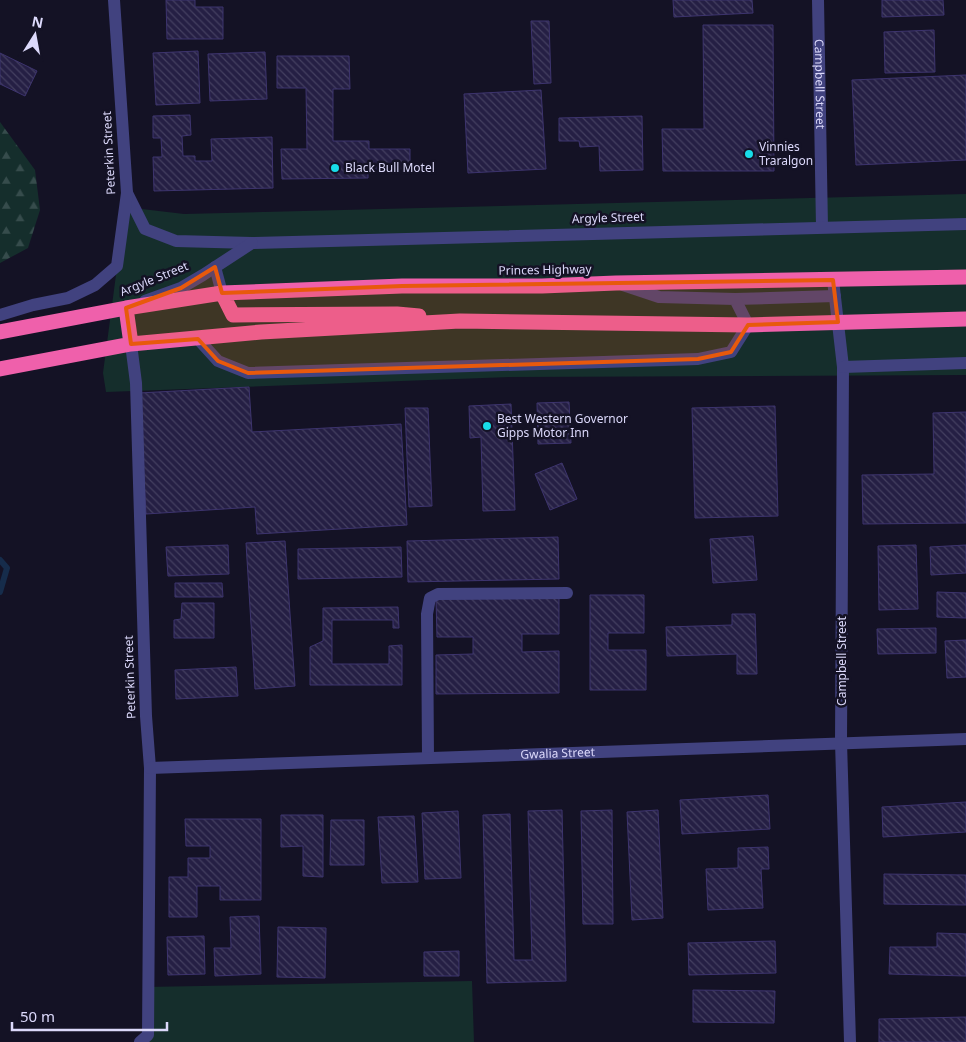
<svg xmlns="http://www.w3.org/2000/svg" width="966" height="1042" font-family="'Noto Sans',sans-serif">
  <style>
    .green { fill: #152e2c }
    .forest { fill: url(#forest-firs) }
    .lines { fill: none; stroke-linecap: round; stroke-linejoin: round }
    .stream { stroke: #162c4b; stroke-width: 6 }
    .building { fill: url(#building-back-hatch); stroke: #3d346e }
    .minor { stroke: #41427f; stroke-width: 12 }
    .highway { stroke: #ef60ab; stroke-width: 15 }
    .marked { fill: #e8590c; fill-opacity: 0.2; stroke: #e8590c; stroke-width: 4; stroke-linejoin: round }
    .poi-dot { fill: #18dce8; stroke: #141225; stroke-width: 2 }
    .labels { text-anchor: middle; stroke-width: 5; stroke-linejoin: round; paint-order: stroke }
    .street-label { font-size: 12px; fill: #dcd9fb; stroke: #141225 }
    .poi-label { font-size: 12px; fill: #dcd9fb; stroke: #141225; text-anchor: start }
  </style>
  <defs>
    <pattern id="forest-firs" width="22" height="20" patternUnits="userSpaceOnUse" patternTransform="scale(1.25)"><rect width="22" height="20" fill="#152e2c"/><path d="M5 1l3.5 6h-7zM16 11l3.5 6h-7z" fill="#364c4c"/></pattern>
    <pattern id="building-back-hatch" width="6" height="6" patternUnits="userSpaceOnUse" patternTransform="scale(1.25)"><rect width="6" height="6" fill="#251f44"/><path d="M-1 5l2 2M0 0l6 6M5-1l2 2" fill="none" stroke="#443f60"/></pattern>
  </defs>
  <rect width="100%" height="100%" fill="#141225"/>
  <path class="green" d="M966 194V375L511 377 106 392 103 373 125 207 184 214Z
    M472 981 474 1042H144L145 987Z"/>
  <path class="forest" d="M0 122 35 170 40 210 28 248 0 263Z"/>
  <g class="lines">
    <path class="stream" d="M0 560 7 568 0 592"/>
  </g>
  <path class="building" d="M166 0H195V7H223V39H167Z
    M673 0H752L753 13 674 17Z
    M882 0H943L944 15 882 17Z
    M531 21H549L551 83 534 84Z
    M703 25H773L774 171H663L662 129H704Z
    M934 30 935 72 885 73 884 32Z
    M198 51 200 103 156 105 153 53Z
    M265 52 267 99 210 101 208 54Z
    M0 53 37 71 25 96 0 84Z
    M277 56H349L350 89H333V141H369V149H410V169H368V178L282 179 281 149H307L306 88H277Z
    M966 75V160L856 165 852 80Z
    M541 90 546 169 468 173 464 94Z
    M190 115 191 135 182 136 183 156H195V161H212L211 139 272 137 273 188 154 191 153 157H162L161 138H153V116Z
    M642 116 643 170 600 171 599 146 580 147 579 141H559V118Z
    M249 387 252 432 401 424 407 525 257 534 255 507 146 514 139 393Z
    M569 402 571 443 538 444 537 403Z
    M511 404 515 510 483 511 481 437 470 438 469 406Z
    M775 406 778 516 695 518 692 408Z
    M405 408H428L432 506 409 507Z
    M966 412V523L863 524 862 475 934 474 933 413Z
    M562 463 577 499 550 510 535 474Z
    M753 536 757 580 713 583 710 539Z
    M558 537 559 579 408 582 407 541Z
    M285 541 295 686 255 689 246 543Z
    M228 545 229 574 168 576 166 547Z
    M916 545 918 609 879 610 878 546Z
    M966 545V573L931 575 930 547Z
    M401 547 402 577 298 579V549Z
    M175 583H222L223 597H175Z
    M937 592 966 593V618L937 617Z
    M590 595H644V633H608V650H646V690H590Z
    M559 598V634H522V652L559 651V693L436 694V655L473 654V637H437L436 599Z
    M182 603H214V638H174V620L181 619Z
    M398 607 399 628H393V620H332V664H389V646L402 645V685H310V647L323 641V608Z
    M732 614H755L757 674H737V654L667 656 666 627 732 625Z
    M936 628V653L878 654 877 629Z
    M966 640V677L947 678 945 641Z
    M236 667 238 696 176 699 175 670Z
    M768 795 770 829 682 834 680 800Z
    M966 802V832L883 837 882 807Z
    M562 810 566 981 487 983 483 815 510 814 514 960H532L528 811Z
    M612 810 613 924H583L581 811Z
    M658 810 663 918 632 920 627 812Z
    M458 811 461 878 425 879 422 813Z
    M281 815H323V877L303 876V846L281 847Z
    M414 816 418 882 382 883 378 817Z
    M185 819H261V900H220V886H197V917H169V877H188V858H210V846H186Z
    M331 820H364V865H330Z
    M768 847 769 869H761L763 908 708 910 706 869 738 868V848Z
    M884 874 966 875V905L884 904Z
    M259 916 261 974 215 976 214 948H231L230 917Z
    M278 927 326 928 325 978 277 977Z
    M937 933 966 934V976L889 974 890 947H937Z
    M204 936 205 974 168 975 167 937Z
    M775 941 776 973 689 975 688 943Z
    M459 951V976H424V952Z
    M693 990 775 991 774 1023 693 1022Z
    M966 1017V1042H879V1019Z"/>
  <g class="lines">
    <g class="minor">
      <path id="s1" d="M818 0 822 227"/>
      <path d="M127 193 145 229 176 241 252 243 966 224"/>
      <path d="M215 267 222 293"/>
      <path d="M833 280 843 367 841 742 850 1042"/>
      <path d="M735 299 835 296"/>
      <path d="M145 301 181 288 203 275 252 243"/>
      <path d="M0 315 33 305 68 298 95 285 117 266 127 193 114 0"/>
      <path d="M198 339 218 361 248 373 698 359 731 352 748 325 735 299 659 297 623 285"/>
      <path d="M131 344 136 383 146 716 150 768 148 1035 140 1042"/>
      <path d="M843 367 966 363"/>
      <path d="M428 758 427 614 430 598 438 594 567 593"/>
      <path id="s2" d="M150 768 966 739"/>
    </g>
    <path class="highway" d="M222 293 233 315 397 314 419 316
      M126 308 131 344
      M0 332 126 308 222 293 402 286H542L616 283 966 277
      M0 369 131 344 261 332 460 321 748 325 966 319"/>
  </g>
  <path class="marked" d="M215 267 222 293 402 286 833 280 838 322 748 325 731 352 698 359 248 373 218 361 198 339 131 344 126 308 181 288Z"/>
  <g class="poi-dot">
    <circle cx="749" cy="154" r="5"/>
    <circle cx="335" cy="168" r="5"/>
    <circle cx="487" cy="426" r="5"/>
  </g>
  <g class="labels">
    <g class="street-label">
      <text dy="4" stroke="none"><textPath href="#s1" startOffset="84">Campbell Street</textPath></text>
      <text transform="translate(109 153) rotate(-93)" y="4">Peterkin Street</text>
      <text transform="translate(608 218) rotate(-2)" y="4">Argyle Street</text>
      <text transform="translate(545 270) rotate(-1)" y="4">Princes Highway</text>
      <text transform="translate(154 279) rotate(-22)" y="4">Argyle Street</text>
      <text transform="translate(842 661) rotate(-90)" y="4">Campbell Street</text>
      <text transform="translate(130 677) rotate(-92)" y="4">Peterkin Street</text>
      <text dy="4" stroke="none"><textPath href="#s2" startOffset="408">Gwalia Street</textPath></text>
    </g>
    <g class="poi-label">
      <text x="759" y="151">Vinnies<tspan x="759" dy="14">Traralgon</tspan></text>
      <text x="345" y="172">Black Bull Motel</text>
      <text x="497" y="423">Best Western Governor<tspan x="497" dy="14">Gipps Motor Inn</tspan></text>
    </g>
  </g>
  <g transform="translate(35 35) rotate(11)" stroke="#141225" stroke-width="4" paint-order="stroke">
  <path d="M0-4L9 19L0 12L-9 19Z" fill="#dcd9fb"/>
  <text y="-8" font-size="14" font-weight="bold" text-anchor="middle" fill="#dcd9fb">N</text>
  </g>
  <path d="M12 1022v8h155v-8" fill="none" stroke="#dcd9fb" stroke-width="2.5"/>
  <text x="20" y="1022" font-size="15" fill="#dcd9fb" stroke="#141225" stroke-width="4" paint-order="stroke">50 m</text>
</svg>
